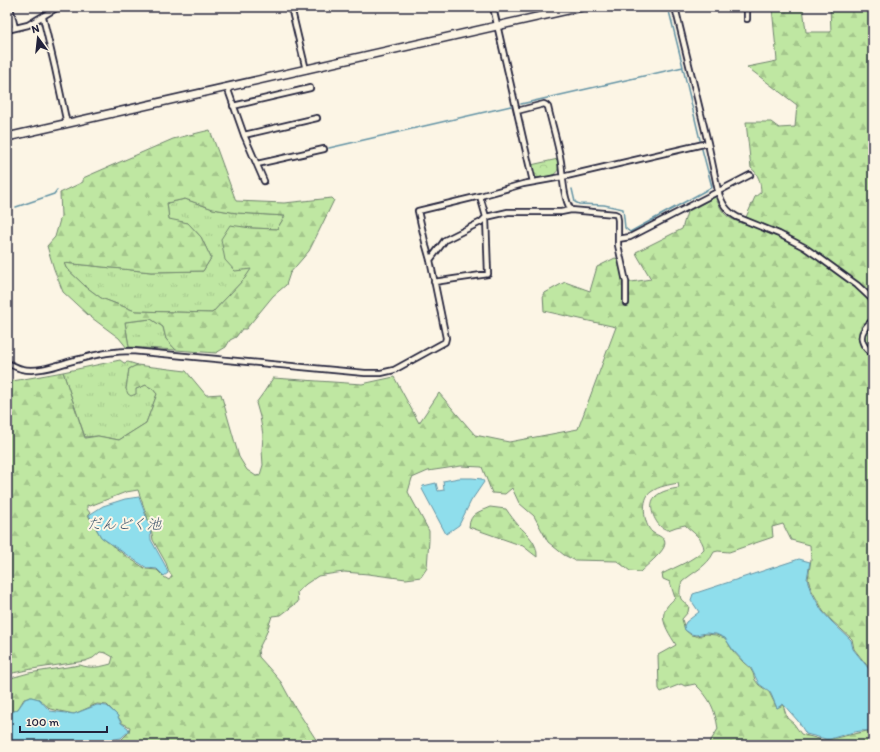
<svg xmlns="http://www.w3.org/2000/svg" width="880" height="752" font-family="Itim,'Klee One',sans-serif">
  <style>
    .grass { fill: url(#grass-tufts); stroke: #70846e }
    .forest { fill: url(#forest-firs); stroke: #70846e; fill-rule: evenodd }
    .park { fill: url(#park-crowns); stroke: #70846e }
    .water { fill: #8fdeec; stroke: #6393a5 }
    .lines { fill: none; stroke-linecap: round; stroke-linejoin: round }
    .stream { stroke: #6393a5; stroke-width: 1.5 }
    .street-casing { stroke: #22223b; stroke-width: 8 }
    .secondary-casing { stroke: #22223b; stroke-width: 10 }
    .street { stroke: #fcf5e5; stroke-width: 4.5 }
    .secondary { stroke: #fcf5e5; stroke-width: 7 }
    .labels { text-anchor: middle; stroke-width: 4; stroke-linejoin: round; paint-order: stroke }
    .water-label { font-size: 15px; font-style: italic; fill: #435a70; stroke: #fcf5e5 }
  </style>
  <defs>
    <pattern id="grass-tufts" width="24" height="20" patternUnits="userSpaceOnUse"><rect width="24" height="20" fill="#bfe7a2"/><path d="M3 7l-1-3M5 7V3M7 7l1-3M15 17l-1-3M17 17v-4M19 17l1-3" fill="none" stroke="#a4c68c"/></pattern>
    <pattern id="forest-firs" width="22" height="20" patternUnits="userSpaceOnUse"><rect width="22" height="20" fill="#bfe7a2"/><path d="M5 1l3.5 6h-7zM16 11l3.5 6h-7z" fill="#a4c68c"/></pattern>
    <pattern id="park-crowns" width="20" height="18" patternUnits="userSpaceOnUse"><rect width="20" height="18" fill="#bfe7a2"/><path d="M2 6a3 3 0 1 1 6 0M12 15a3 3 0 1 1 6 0" fill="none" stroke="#a4c68c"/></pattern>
  </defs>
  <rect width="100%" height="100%" fill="#fcf5e5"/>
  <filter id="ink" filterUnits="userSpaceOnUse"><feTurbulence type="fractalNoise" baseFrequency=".025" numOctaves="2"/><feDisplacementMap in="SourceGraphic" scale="8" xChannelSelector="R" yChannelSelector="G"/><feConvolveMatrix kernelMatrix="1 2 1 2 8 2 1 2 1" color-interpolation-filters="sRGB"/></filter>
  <g filter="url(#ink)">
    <path class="grass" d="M185 199 213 209 237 213 285 216 277 229 251 228 230 226 252 269 245 278 212 313 135 311 101 298 85 286 66 268 64 263 151 272 203 271 211 258 201 237 188 223 169 220 167 203Z
      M151 319 163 327 166 339 176 350 129 347 125 322Z
      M120 360 124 363 128 362 138 365 129 369 126 389H136L146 385 153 389 157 394 146 423 119 440 98 436 85 437 63 372Z"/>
    <path class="forest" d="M772 7H803L806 32H831L830 7H873V673L854 649 852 639 831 620 823 611 816 598 811 589 808 579 811 559 810 545 791 540 783 524 772 527 773 537 729 552 718 551 714 552C707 567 694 571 682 582 680 586 679 594 681 599 682 601 687 604 689 606L688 612 682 619 685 630 691 635 696 636 706 634 716 635 725 638 733 651 744 663 750 668 753 673 755 680 759 685 769 692 777 708 783 705 787 718 794 724 801 734 823 740 831 739 867 731 870 732C872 735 871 738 872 741L873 742V745H708L718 729C715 709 710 698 695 684L685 686 681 684 661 692 659 689 658 655 676 645C671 636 661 623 664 613 665 607 671 602 675 598L670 582 663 579 662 574C677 566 693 561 704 549 703 538 692 532 685 525L676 527 668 530C665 529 662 528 660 526 653 519 648 504 655 497 661 491 671 489 679 488L678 483C669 485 659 486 651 492 641 498 643 524 652 532 657 536 668 537 664 547 661 554 646 566 640 572L630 571 617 561 574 560 564 555 548 542 534 516 519 503 512 488 505 494 492 493 482 467 461 466 428 471 412 478 408 492 429 531V540L427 568 421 577 406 579 368 574 344 572 330 574 318 576 306 584 297 592 298 602 281 615 272 616 266 634 258 650 259 657 268 667 281 682 293 704 317 741V745H91L94 743 121 740 129 732 130 727 122 723 117 715 107 705 97 704 74 714 50 709 39 699 31 697 24 699 18 709 7 714V679L29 673 80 665C91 669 100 667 111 664L113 657 106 653 100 652 93 658 85 661 32 669 13 673 7 676V382L63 372 85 438 98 436 119 440 146 423 157 394 153 389 146 385 136 389V394L131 396 128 394 126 389 129 369 137 365 186 371 206 395 221 394 239 457 247 470 256 476 260 475 263 465 262 450 263 435 260 417 256 403 264 392 273 378 362 384 394 377 419 423 439 393 475 435 509 442 578 429 616 327 544 311 543 294 565 282 590 291 597 267 615 258 618 259 625 283 651 279 637 255 636 252 682 229 687 212 715 197C724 215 724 216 743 224L755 197 761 192C761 183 758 173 751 168L746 122H771L779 128 795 127 797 105 747 67 777 61ZM138 490 151 528 153 540 166 563 169 572 172 576 169 580 164 577 157 570 146 569 126 556 101 537 88 515 90 513 87 509V505L90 506 126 492Z
      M210 130 236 201 284 203 332 198 334 200 319 231 309 251 290 273 286 285 273 296 246 329H242L236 337 230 340 226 347 216 353 176 350 166 339 163 327 151 319 125 322 129 347 127 348 119 338 88 315 63 292 54 269 47 246 55 237 61 216 60 193 83 182V178L173 139ZM185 199 213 209 237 213 285 216 277 229 251 228 230 225 221 239 225 260 235 271 251 269 245 278 212 313 135 311 101 298 85 286 66 268 64 263 151 272 203 271 211 258 201 237 188 223 169 219 167 203Z
      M490 507 506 509C510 515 514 520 518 525 527 534 538 543 537 557L523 546 469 527C470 513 479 512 490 507Z"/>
    <path class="park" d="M558 159C561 176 552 175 539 179L534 176 531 165Z"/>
    <path class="water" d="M459 478H472L482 479 484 482 471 501 459 525 446 534 422 489 423 486 436 483 438 491 444 490 443 481Z
      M139 497 150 527 151 540 165 565 168 573 164 576 157 569 147 568 127 555 101 537 89 515 103 506 125 499Z
      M799 559 810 562 807 579 810 589 817 602 822 611 831 621 851 640 853 649 873 674V741L872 740C872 738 873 734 872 733 868 726 837 737 830 739H826L806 734 798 721 783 704 777 708 771 694 769 691 759 684 751 668 743 661 733 650 725 638 716 634 706 633 696 635 691 634 685 630 684 626 686 622 699 612 691 600 693 594Z
      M31 697 39 699 50 711 74 714 97 705 107 706 117 715 121 723 128 728 129 731 121 738 93 742 89 745H7V715L18 709 25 699Z"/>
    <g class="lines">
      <path class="stream" d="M683 68 700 140
        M521 104 683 67 668 7
        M329 148 511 106
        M572 189 575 202 579 204 604 205 623 209 625 228 630 232 712 187 702 149
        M16 207 54 194 57 190
        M7 209 11 208"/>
      <defs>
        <path id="street" d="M10 7 15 28
          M291 7 306 70
          M493 7 533 182
          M675 7 708 143 718 191C722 203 726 211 737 217L779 234 804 247 820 258 857 285 873 300
          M747 7V19
          M43 17 55 68 67 124
          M7 30 28 25 58 7
          M227 87 244 135 264 181
          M233 106 310 88
          M517 111 544 104 546 105 548 107C552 125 558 143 561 162 563 176 563 198 571 210L615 214 617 215 618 220V245L626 282V303
          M244 135 317 118
          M257 164 324 149
          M618 239 630 237 750 175
          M430 260 445 240 481 222 486 217 508 212H561L571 210
          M434 282 488 274 486 217 480 196
          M873 320C870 323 866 326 864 330 858 339 865 349 873 354
          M7 363C12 365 17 368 22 369 41 373 61 363 80 359 97 354 114 351 132 351L365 373H381L394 370 445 342 446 338 430 260 426 246 418 211 480 196 523 184 562 177 708 143"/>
        <path id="secondary" d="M7 137 581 7"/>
      </defs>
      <use href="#street" class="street-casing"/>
      <use href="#secondary" class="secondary-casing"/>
      <use href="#street" class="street"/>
      <use href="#secondary" class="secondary"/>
    </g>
  </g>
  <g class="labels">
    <g class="water-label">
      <text x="124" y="529">だんどく池</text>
    </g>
  </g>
  <rect width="880" height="752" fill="none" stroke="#fcf5e5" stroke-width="24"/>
  <rect x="12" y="12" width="856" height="728" fill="none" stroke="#22223b" stroke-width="1.5" filter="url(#ink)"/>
  <g transform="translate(38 38) rotate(345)" stroke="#fcf5e5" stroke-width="3" paint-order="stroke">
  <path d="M0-3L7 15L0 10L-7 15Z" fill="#22223b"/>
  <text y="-6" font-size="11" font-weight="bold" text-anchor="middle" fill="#22223b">N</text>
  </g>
  <path d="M20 726v6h87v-6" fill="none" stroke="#22223b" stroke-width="2"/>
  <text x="26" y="726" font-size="12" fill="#22223b" stroke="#fcf5e5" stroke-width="3" paint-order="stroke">100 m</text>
</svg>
